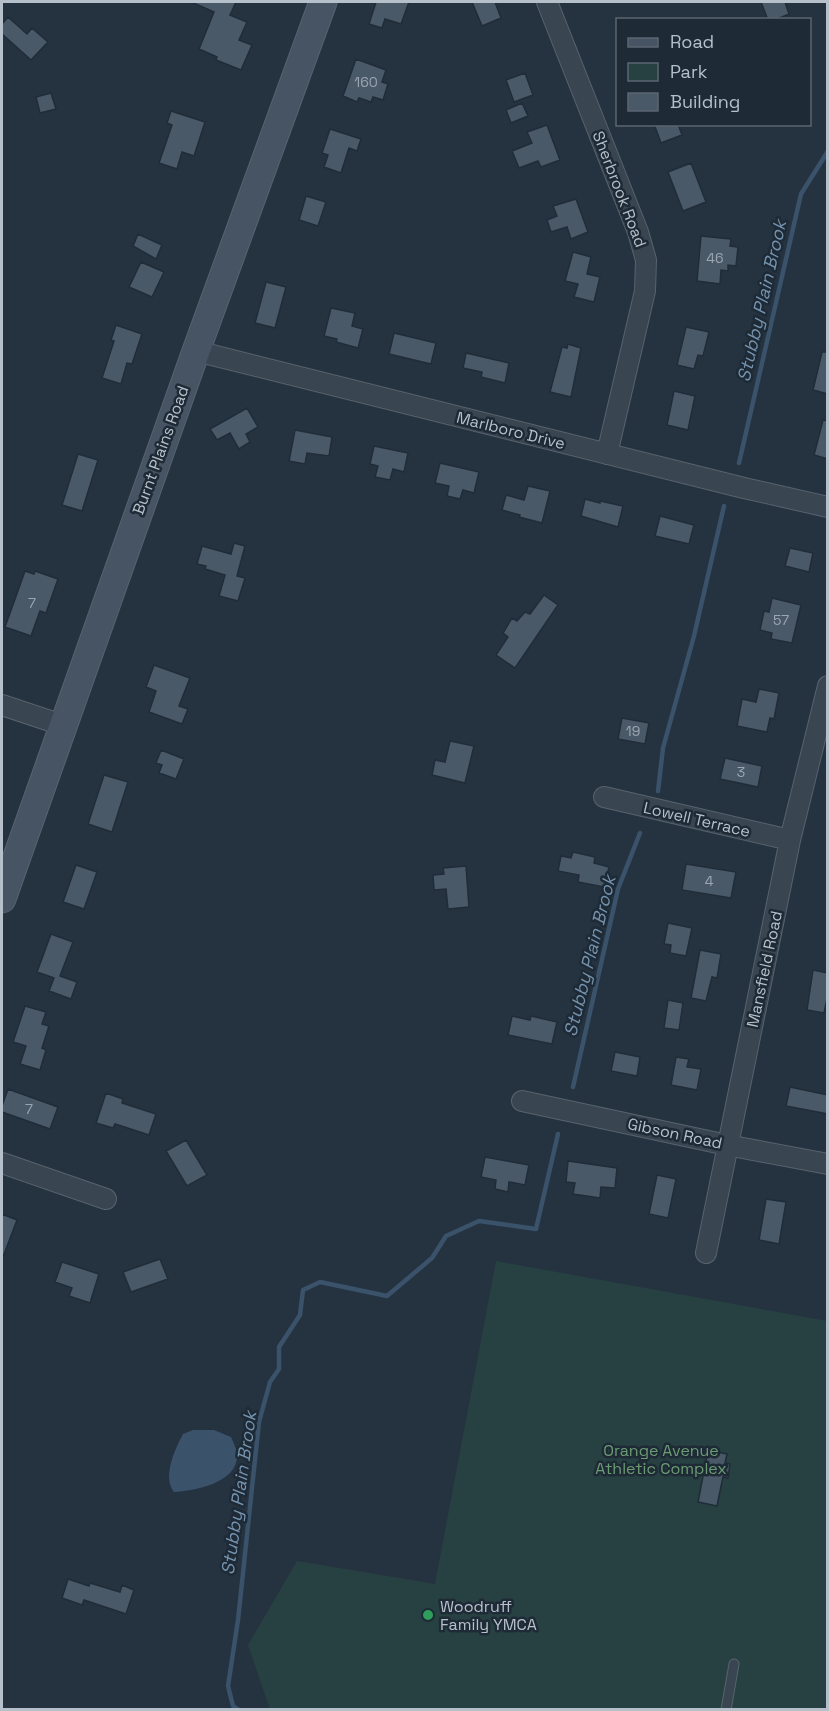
<svg xmlns="http://www.w3.org/2000/svg" width="829" height="1711" font-family="'Space Grotesk',sans-serif">
  <style>
    .green { fill: #274142 }
    .water { fill: #3a526a }
    .lines { fill: none; stroke-linecap: round; stroke-linejoin: round }
    .stream { stroke: #3a526a; stroke-width: 4.5 }
    .building { fill: #495967; stroke: #202c38; stroke-width: 1.5 }
    .lane-casing { stroke: #57636e; stroke-width: 11 }
    .street-casing { stroke: #57636e; stroke-width: 22 }
    .secondary-casing { stroke: #57636e; stroke-width: 29 }
    .lane { stroke: #394551; stroke-width: 9 }
    .street { stroke: #394551; stroke-width: 20 }
    .secondary { stroke: #475464; stroke-width: 27 }
    .leisure-dot { fill: #2e9e5b; stroke: #1e2a36; stroke-width: 2 }
    .labels { text-anchor: middle; stroke-width: 5; stroke-linejoin: round; paint-order: stroke }
    .number-label { font-size: 14px; fill: #9ba6b2 }
    .street-label { font-size: 16px; fill: #b6c0cb; stroke: #1e2a36 }
    .park-label { font-size: 16px; fill: #6c9c73; stroke: #1e2a36 }
    .poi-label { font-size: 16px; fill: #b6c0cb; stroke: #1e2a36; text-anchor: start }
    .water-label { font-size: 18px; font-style: italic; fill: #7593ae; stroke: #1e2a36 }
  </style>
  <rect width="100%" height="100%" fill="#253341"/>
  <path class="green" d="M496 1261 827 1321V1709H270L248 1645 297 1561 435 1584Z"/>
  <path class="water" d="M193 1430H214L231 1437C233 1442 237 1449 237 1455 238 1483 194 1491 174 1492 162 1477 175 1449 183 1434Z"/>
  <g class="lines">
    <path class="stream" d="M739 463 801 194 828 151
      M658 791 663 748 694 636 724 506
      M573 1087 618 889 640 833
      M239 1710 233 1706 228 1686 238 1620 259 1422 270 1382 279 1369V1347L300 1315 303 1290 320 1282 387 1296 432 1258 446 1236 479 1221 536 1229 558 1134"/>
  </g>
  <path class="building" d="M191 2H236L230 15 247 22 239 40 252 45 241 70 216 60 217 57 199 49 214 12Z
    M376 2H409L401 24 385 19 382 28 369 24Z
    M472 2H495L501 18 482 26Z
    M761 2H785L789 14 775 20H768Z
    M8 17 27 34 32 28 48 42 31 60 2 34V24Z
    M356 59 386 70 382 82 388 84 383 100 373 97 371 102 359 98 357 102 343 96Z
    M525 73 533 95 514 102 506 80Z
    M51 93 56 109 40 113 36 97Z
    M522 103 528 116 511 123 506 110Z
    M171 111 205 122 194 156 182 152 177 169 159 163 172 125 167 123Z
    M654 124H678L682 135 661 143Z
    M547 125 560 160 541 167 538 161 519 168 512 151 532 143 527 132Z
    M330 129 361 139 357 151 349 148 341 173 324 167 328 155 322 153Z
    M691 163 706 202 683 211 668 172Z
    M306 196 326 202 318 226 299 220Z
    M576 199 588 232 571 239 567 227 551 232 547 220 557 216 553 206Z
    M138 234 162 245 156 259 133 246Z
    M701 236 731 239 730 246 738 247 736 266 728 265V271L721 270 720 284 697 281Z
    M573 252 591 257 587 274 600 277 594 302 574 297 578 284 565 281Z
    M141 262 164 272 152 297 129 287Z
    M266 282 286 287 275 328 255 323Z
    M331 308 355 313 352 326 363 329 358 348 336 342 337 339 324 336Z
    M116 325 142 334 132 364 127 363 121 384 102 378 114 341 111 340Z
    M686 327 709 332 703 356 698 355 694 369 677 365Z
    M394 333 436 343 431 364 389 354Z
    M568 344 581 348 571 397 550 392 562 347 567 348Z
    M822 352H828V394L813 390Z
    M466 353 509 363 505 383 481 377 482 372 463 368Z
    M674 391 695 396 688 430 667 425Z
    M247 408 258 427 246 434 250 442 239 449 230 433 217 440 210 429Z
    M823 420 828 421V459L814 455Z
    M295 430 332 437 329 456 307 453 305 464 289 461Z
    M374 446 408 453 404 472 393 469 390 480 375 477 378 466 370 464Z
    M78 454 98 460 82 511 62 505Z
    M440 463 479 472 474 493 463 490 460 499 447 496 449 486 435 483Z
    M528 486 550 491 542 523 519 517 520 515 502 510 506 495 524 500Z
    M585 499 600 503V501L623 506 618 527 581 516Z
    M660 516 694 525 689 544 655 536Z
    M234 543 245 546 237 576 245 578 238 601 219 596 225 575 205 569 206 566 197 564 202 546 231 554Z
    M790 548 813 553 809 572 785 566Z
    M25 571 34 574 35 571 58 579 46 613 40 611 31 636 5 627Z
    M544 595 558 605 515 668 496 655 508 637 503 633 512 618 517 621 525 612 530 614Z
    M772 598 801 605 792 643 771 639 772 633 760 630 764 611 769 612Z
    M154 665 190 678 179 706 188 709 182 724 149 712 156 691 146 687Z
    M759 689 779 693 774 719 770 718 767 732 737 726 742 699 756 702Z
    M622 718 649 723 645 744 618 739Z
    M450 741 474 746 465 783 432 775 435 760 445 762Z
    M161 750 184 759 176 779 159 773 162 765 156 763Z
    M725 758 762 766 758 787 720 779Z
    M104 775 128 782 112 832 88 824Z
    M573 852 595 857 594 863 609 867 604 887 578 882 579 875 558 871 561 856 571 858Z
    M686 864 736 872 731 898 682 890Z
    M76 865 97 872 84 909 63 902Z
    M466 866 469 907 448 909 446 889 434 890 433 875 444 874 443 868Z
    M668 923 692 928 686 956 670 953 671 945 664 944Z
    M51 934 73 942 60 976 77 982 71 999 49 991 54 978 37 972Z
    M700 950 721 954 717 978 712 977 706 1001 691 998Z
    M813 970 828 973V994L824 1013 807 1010Z
    M668 1000 683 1003 679 1030 664 1028Z
    M25 1006 46 1012 42 1024 49 1026 42 1048 46 1050 40 1070 20 1064 26 1046 13 1042Z
    M512 1016 530 1020 531 1016 557 1022 552 1044 508 1035Z
    M615 1052 640 1057 637 1076 611 1071Z
    M676 1057 689 1059 687 1067 701 1069 697 1090 671 1085Z
    M790 1087 828 1095V1114L786 1106Z
    M8 1089 58 1107 50 1129 2 1112V1106Z
    M106 1093 123 1099 122 1103 156 1114 149 1135 115 1124 113 1128 96 1123Z
    M186 1140 207 1175 187 1186 166 1151Z
    M485 1157 529 1165 525 1185 509 1182 508 1192 495 1189 496 1180 481 1177Z
    M568 1161 617 1168 615 1188 601 1187 600 1198 573 1194 575 1183 566 1182Z
    M657 1175 676 1179 668 1218 649 1214Z
    M766 1199 786 1202 779 1244 759 1240Z
    M2 1214 17 1220 3 1257H2Z
    M160 1259 168 1279 131 1292 123 1272Z
    M62 1262 99 1274 90 1303 69 1296 72 1288 55 1282Z
    M708 1450 727 1454 725 1463 730 1464 728 1478 723 1477 717 1506 698 1502Z
    M68 1579 89 1586 90 1583 120 1592 122 1585 134 1590 126 1614 84 1600 82 1605 62 1598Z"/>
  <g class="lines">
    <defs>
      <path id="lane" d="M726 1710 734 1664"/>
      <path id="street" d="M547 2 638 232 646 260 645 291 607 454
        M196 351 744 488 828 507
        M2 705 62 725
        M604 797 790 840
        M522 1101 727 1145 828 1164
        M2 1163 106 1199
        M706 1253 790 840 828 686"/>
      <path id="secondary" d="M2 899 196 351 323 2"/>
    </defs>
    <use href="#lane" class="lane-casing"/>
    <use href="#street" class="street-casing"/>
    <use href="#secondary" class="secondary-casing"/>
    <use href="#lane" class="lane"/>
    <use href="#street" class="street"/>
    <use href="#secondary" class="secondary"/>
  </g>
  <circle class="leisure-dot" cx="428" cy="1615" r="6"/>
  <g class="labels">
    <g class="number-label">
      <text x="366" y="87">160</text>
      <text x="715" y="263">46</text>
      <text x="32" y="608">7</text>
      <text x="781" y="625">57</text>
      <text x="633" y="736">19</text>
      <text x="741" y="777">3</text>
      <text x="709" y="886">4</text>
      <text x="29" y="1114">7</text>
    </g>
    <g class="street-label">
      <text transform="translate(620 189) rotate(69)" y="6">Sherbrook Road</text>
      <text transform="translate(511 430) rotate(14)" y="6">Marlboro Drive</text>
      <text transform="translate(160 450) rotate(-70)" y="6">Burnt Plains Road</text>
      <text transform="translate(697 819) rotate(13)" y="6">Lowell Terrace</text>
      <text transform="translate(764 969) rotate(-78)" y="6">Mansfield Road</text>
      <text transform="translate(675 1133) rotate(12)" y="6">Gibson Road</text>
    </g>
    <g class="park-label">
      <text x="661" y="1456">Orange Avenue<tspan x="661" dy="18">Athletic Complex</tspan></text>
    </g>
    <g class="poi-label">
      <text x="440" y="1612">Woodruff<tspan x="440" dy="18">Family YMCA</tspan></text>
    </g>
    <g class="water-label">
      <text transform="translate(762 301) rotate(-77)" y="6">Stubby Plain Brook</text>
      <text transform="translate(590 956) rotate(-76)" y="6">Stubby Plain Brook</text>
      <text transform="translate(239 1493) rotate(-82)" y="6">Stubby Plain Brook</text>
    </g>
  </g>
  <rect width="829" height="1711" fill="none" stroke="#b6c0cb" stroke-width="6"/>
  <rect x="616" y="18" width="195" height="108" fill="#1e2a36" stroke="#5b6672" stroke-width="1.5"/>
  <rect x="628" y="38" width="30" height="9" fill="#475464" stroke="#5b6672" stroke-width="1.5"/>
  <text x="670" y="48" font-size="18" fill="#b6c0cb">Road</text>
  <rect x="628" y="63" width="30" height="18" fill="#274142" stroke="#5b6672" stroke-width="1.5"/>
  <text x="670" y="78" font-size="18" fill="#b6c0cb">Park</text>
  <rect x="628" y="93" width="30" height="18" fill="#495967" stroke="#5b6672" stroke-width="1.5"/>
  <text x="670" y="108" font-size="18" fill="#b6c0cb">Building</text>
</svg>
